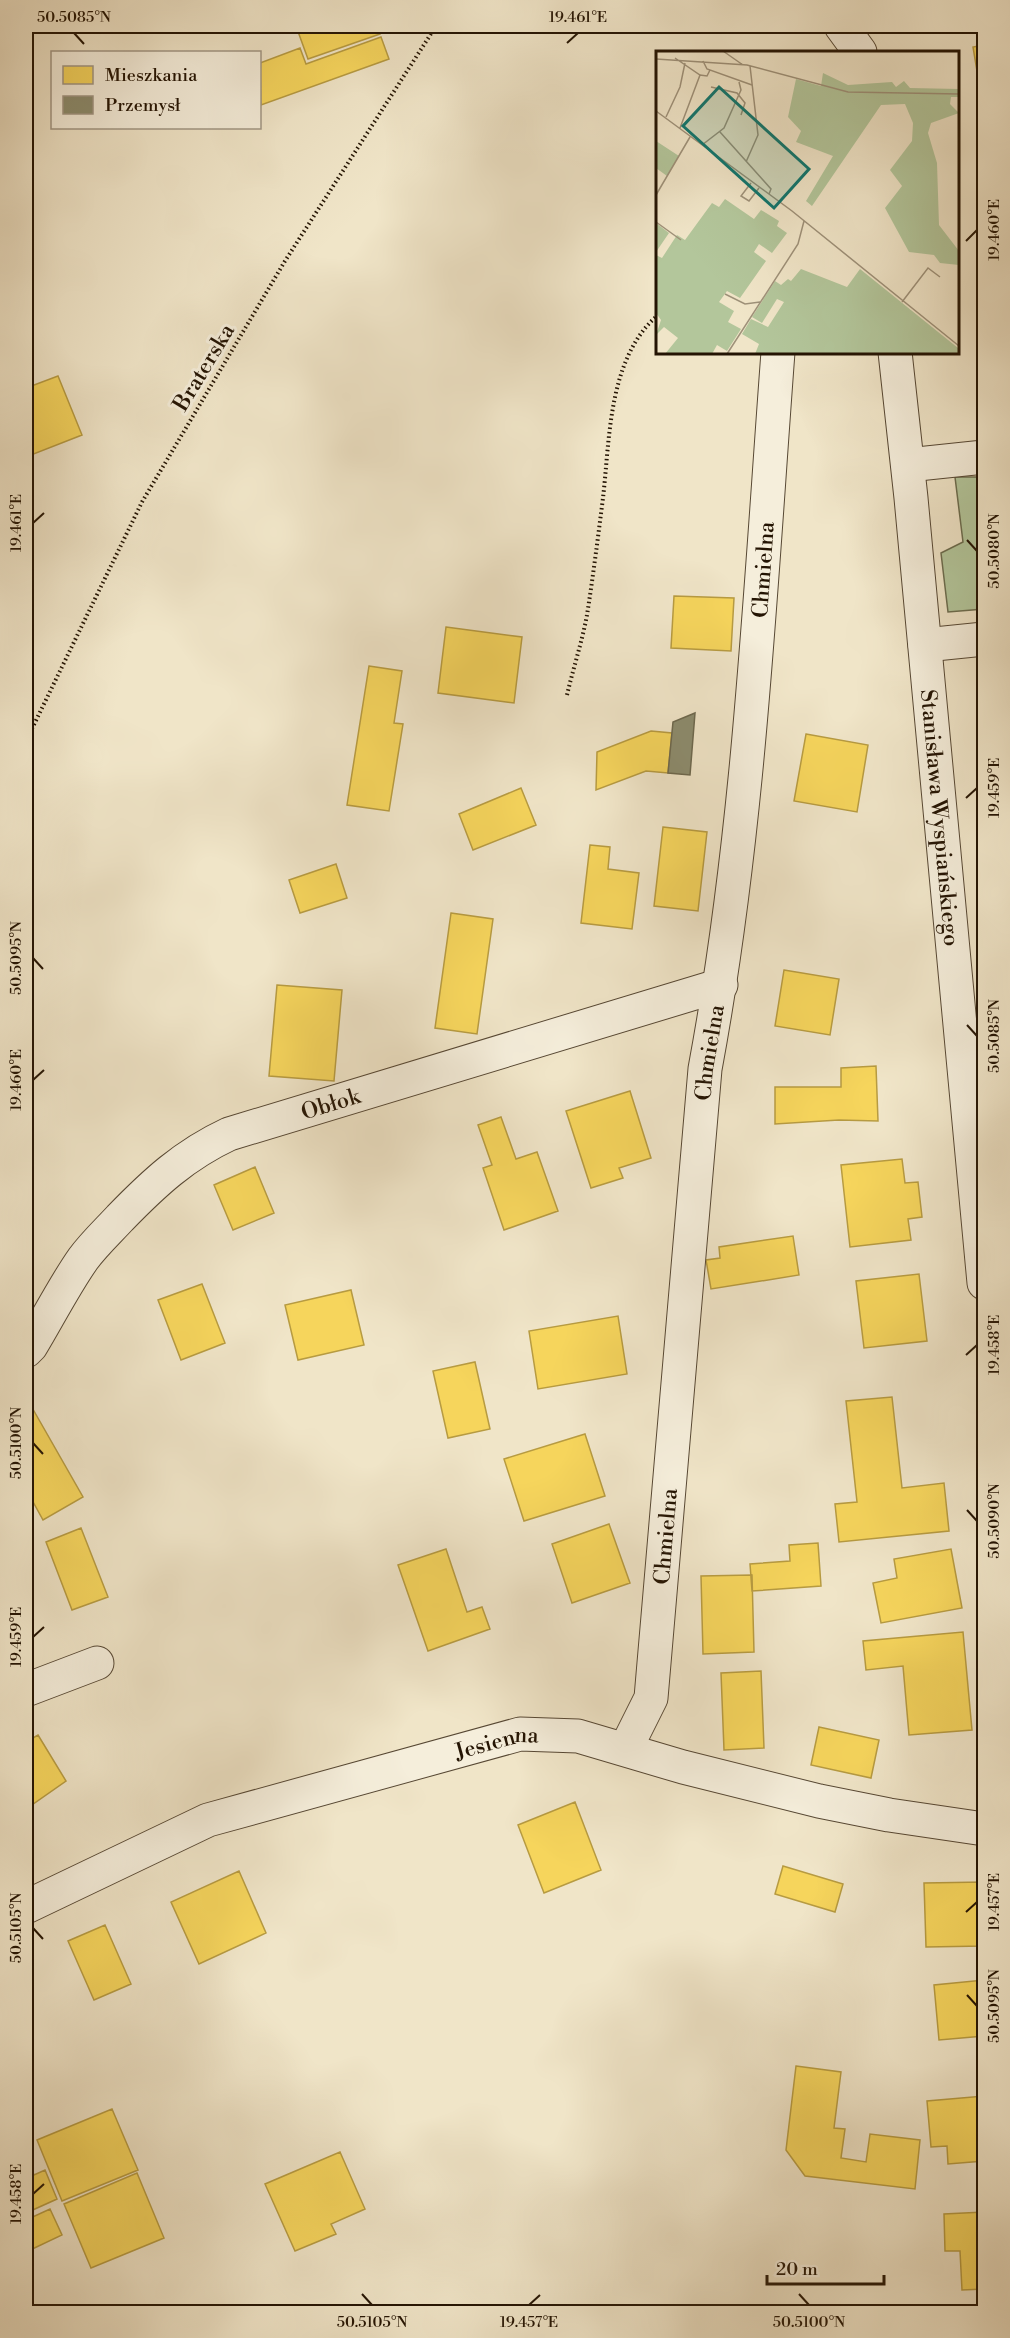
<svg xmlns="http://www.w3.org/2000/svg" width="1010" height="2338" font-family="'Libre Bodoni',serif">
  <style>
    .green { fill: #b3c69b; stroke: #6c6d4f; stroke-width: 1.5 }
    .homes { fill: #f6d55c; stroke: #b79b41; stroke-width: 1.5 }
    .industry { fill: #8c8c6e; stroke: #6d684e; stroke-width: 1.5 }
    .lines { fill: none; stroke-linecap: round; stroke-linejoin: round }
    .minor-casing { stroke: #574834; stroke-width: 35 }
    .path { stroke: #241403; stroke-width: 4; stroke-dasharray: 1.5 3; stroke-linecap: butt }
    .minor { stroke: #f5eedb; stroke-width: 33 }
    .ticks { fill: none; stroke: #241403; stroke-width: 2 }
    .labels { text-anchor: middle; stroke-width: 6; stroke-linejoin: round; paint-order: stroke }
    .street-label { font-size: 22px; fill: #241403; stroke: #f5eedb }
    .inset-road { fill: none; stroke: #9e9179; stroke-width: 1.5 }
    .view { fill: #0f766e; fill-opacity: 0.15; stroke: #0f766e; stroke-width: 3 }
    .inset-edge { fill: none; stroke: #241403; stroke-width: 3 }
    .neatline { fill: none; stroke: #241403; stroke-width: 2 }
    .ticks-label { font-size: 15px; text-anchor: middle; fill: #241403 }
  </style>
  <rect width="100%" height="100%" fill="#f0e5c8"/>
  <filter id="stains"><feTurbulence type="fractalNoise" baseFrequency=".00333" numOctaves="4"/><feColorMatrix values="0 0 0 0 .2 0 0 0 0 .09 0 0 0 0 .02 0 0 0 .5 -.17"/></filter>
  <radialGradient id="worn" r=".72"><stop offset=".6" stop-color="#630" stop-opacity="0"/><stop offset="1" stop-color="#630" stop-opacity=".3"/></radialGradient>
  <path class="green" d="M955 477H977L984 548V609L948 612 941 553 963 542Z"/>
  <path class="homes" d="M296 26H377L380 34 308 59Z
    M381 37 389 59 261 105 260 63 300 48 306 64Z
    M984 45V95H981L973 47Z
    M984 331V369L980 332Z
    M58 376 82 435 26 457V388Z
    M674 596 734 598 731 651 671 648Z
    M446 627 522 637 514 703 438 693Z
    M369 666 402 671 394 723 403 724 389 811 347 805Z
    M651 731 672 733 668 773 646 771 596 790 597 752Z
    M806 734 868 745 857 812 794 801Z
    M521 788 536 825 473 850 459 814Z
    M663 827 707 832 698 911 654 906Z
    M590 845 610 847 608 869 639 873 632 929 581 923Z
    M336 864 347 898 300 913 289 880Z
    M451 913 493 919 477 1034 435 1028Z
    M784 970 839 979 830 1035 775 1026Z
    M277 985 342 990 334 1081 269 1076Z
    M876 1066 878 1121 839 1120 775 1124V1087H841V1068Z
    M630 1091 651 1158 619 1168 623 1178 591 1188 566 1111Z
    M501 1117 516 1159 537 1152 558 1211 504 1230 483 1168 492 1165 478 1125Z
    M902 1159 905 1183 918 1182 922 1217 908 1219 911 1240 850 1247 841 1165Z
    M255 1167 274 1213 233 1230 214 1185Z
    M793 1236 799 1275 711 1289 706 1260 720 1258 719 1247Z
    M919 1274 927 1341 864 1348 856 1281Z
    M202 1284 225 1343 181 1360 158 1300Z
    M351 1290 364 1345 298 1360 285 1305Z
    M618 1316 627 1374 538 1389 529 1331Z
    M475 1362 490 1429 448 1438 433 1371Z
    M26 1397 83 1497 43 1520 26 1489Z
    M892 1397 902 1488 944 1483 949 1531 839 1542 835 1504 857 1502 846 1401Z
    M585 1434 605 1496 524 1521 504 1459Z
    M609 1524 630 1583 572 1603 552 1544Z
    M81 1528 108 1597 72 1610 46 1542Z
    M818 1543 821 1586 752 1591 750 1564 790 1561 789 1545Z
    M446 1549 467 1612 482 1607 490 1629 428 1651 398 1565Z
    M951 1549 962 1608 881 1623 873 1583 897 1578 894 1559Z
    M752 1575 754 1652 703 1654 701 1576Z
    M963 1632 972 1730 909 1735 903 1666 866 1670 863 1641Z
    M761 1671 764 1748 724 1750 721 1673Z
    M819 1727 879 1740 871 1778 811 1765Z
    M38 1735 66 1781 26 1809V1742Z
    M575 1802 601 1870 544 1893 518 1825Z
    M783 1866 843 1884 835 1912 775 1894Z
    M239 1871 266 1933 199 1964 171 1902Z
    M984 1882V1946L926 1947 924 1883Z
    M105 1925 131 1984 94 2000 68 1941Z
    M984 1980V2036L939 2040 934 1985Z
    M796 2066 841 2072 834 2128 845 2129 841 2158 866 2162 870 2134 920 2140 915 2189 805 2176 786 2150Z
    M984 2096V2161L948 2164 947 2146 931 2147 927 2101Z
    M112 2109 138 2170 62 2201 37 2140Z
    M340 2152 365 2209 331 2224 336 2234 295 2251 265 2184Z
    M29 2163 34 2175 45 2170 57 2199 26 2213V2165Z
    M137 2173 164 2238 91 2268 64 2204Z
    M50 2209 62 2235 26 2252V2220Z
    M984 2212V2289L962 2290 960 2251H945L944 2214Z"/>
  <path class="industry" d="M695 713 690 775 668 773 673 722Z"/>
  <g class="lines">
    <defs>
      <g id="minor">
        <path d="M841 26 860 52"/>
        <path id="s1" d="M895 352 911 498 984 1283"/>
        <path d="M908 465 984 457"/>
        <path d="M925 645 984 639"/>
        <path id="s2" d="M26 1351 31 1346C48 1318 64 1286 83 1259 94 1244 108 1231 120 1218 154 1183 184 1155 229 1134L721 985"/>
        <path d="M26 1690 97 1663"/>
        <path id="s3" d="M626 1748 651 1698 705 1069C749 833 760 592 778 352"/>
        <path id="s4" d="M26 1907 208 1820 520 1734 578 1736 683 1767 819 1801 889 1815 984 1829"/>
      </g>
    </defs>
    <use href="#minor" class="minor-casing"/>
    <path class="path" d="M567 695C573 669 582 642 587 615 593 577 598 537 603 498 610 438 608 358 658 315
      M26 741 142 502 285 261 436 26"/>
    <use href="#minor" class="minor"/>
  </g>
  <path class="ticks" d="M74 33 84 44M567 43 578 33M966 241 977 230M33 523 44 513M967 540 977 551M966 798 977 788M33 958 43 969M967 1025 977 1036M33 1080 44 1070M966 1355 977 1345M33 1443 43 1454M967 1510 977 1521M33 1637 44 1627M966 1912 977 1902M33 1928 43 1939M967 1995 977 2006M33 2194 44 2184M362 2294 372 2305M799 2294 809 2305M529 2305 540 2295"/>
  <g class="labels">
    <g class="street-label">
      <text transform="translate(203 367) rotate(-59)" y="8">Braterska</text>
      <text dy="8" stroke="none"><textPath href="#s3" startOffset="1190">Chmielna</textPath></text>
      <text dy="8" stroke="none"><textPath href="#s1" startOffset="468">Stanisława Wyspiańskiego</textPath></text>
      <text dy="8" stroke="none"><textPath href="#s3" startOffset="704">Chmielna</textPath></text>
      <text dy="8" stroke="none"><textPath href="#s2" startOffset="408">Obłok</textPath></text>
      <text dy="8" stroke="none"><textPath href="#s3" startOffset="218">Chmielna</textPath></text>
      <text dy="8" stroke="none"><textPath href="#s4" startOffset="501">Jesienna</textPath></text>
    </g>
  </g>
  <g transform="translate(656 51)">
    <rect width="303" height="303" fill="#f0e5c8"/>
    <path d="M167 22 192 34 236 31 240 36 248 30 254 37 303 38V46H295L294 53 303 62 275 72 272 82 281 112 283 174 303 200V214L284 212 278 204 253 201 229 157 246 135 234 119 256 90 257 72 249 53 225 54 156 155 150 150 177 105 140 91 145 80 132 66 140 28 165 35ZM0 90 23 105 11 125 0 117ZM69 148 98 168 105 159 123 170 121 175 131 182 116 202 103 193 98 201 110 210 84 247 71 240 63 251 78 260 72 271 85 278 71 300 61 294 56 303H9L22 287 8 276 0 284 5 269 0 262V204L6 207 21 184 29 189 56 152 63 156ZM0 172 13 182 0 201ZM145 218 191 236 204 218 302 297 303 303H99L103 293 86 283 95 268 112 276 128 251 121 248 106 272 96 266 119 230 125 234 132 228 135 230Z" fill="#b3c69b"/>
    <path class="inset-road" d="M67 0 87 14M19 7 44 24 51 25 54 19M0 8 91 14 192 41 303 43M47 10 51 18 96 34M55 36 81 42 89 52 85 64M0 60 136 160 303 295M10 66 24 36 29 12M24 77 44 24M64 81 115 138 113 143M46 94 68 77 85 39 83 31M90 111 102 84 94 15M95 132 85 145 93 150 103 137M0 144 34 86M0 171 25 189M69 243 89 253 104 251M246 251 272 217 284 226M71 303 142 193 148 170"/>
    <path class="view" d="M63 36 153 118 118 157 27 75Z"/>
    <rect width="303" height="303" class="inset-edge"/>
  </g>
  <rect width="1010" height="2338" fill="none" stroke="#f0e5c8" stroke-width="66"/>
  <rect x="51" y="51" width="210" height="78" fill="#f5eedb" stroke="#a19785" stroke-width="1.5"/>
  <rect x="63" y="66" width="30" height="18" fill="#f6d55c" stroke="#a19785" stroke-width="1.5"/>
  <text x="105" y="81" font-size="18" fill="#241403">Mieszkania</text>
  <rect x="63" y="96" width="30" height="18" fill="#8c8c6e" stroke="#a19785" stroke-width="1.5"/>
  <text x="105" y="111" font-size="18" fill="#241403">Przemysł</text>
  <path d="M767 2275v9h117v-9" fill="none" stroke="#241403" stroke-width="3"/>
  <text x="776" y="2275" font-size="18" fill="#241403" stroke="#f5eedb" stroke-width="4.5" paint-order="stroke">20 m</text>
  <rect x="33" y="33" width="944" height="2272" class="neatline"/>
  <g class="ticks-label">
    <text x="74" y="22">50.5085°N</text>
    <text x="578" y="22">19.461°E</text>
    <text transform="translate(994 230) rotate(-90)" y="5">19.460°E</text>
    <text transform="translate(16 523) rotate(-90)" y="5">19.461°E</text>
    <text transform="translate(994 551) rotate(-90)" y="5">50.5080°N</text>
    <text transform="translate(994 788) rotate(-90)" y="5">19.459°E</text>
    <text transform="translate(16 958) rotate(-90)" y="5">50.5095°N</text>
    <text transform="translate(994 1036) rotate(-90)" y="5">50.5085°N</text>
    <text transform="translate(16 1080) rotate(-90)" y="5">19.460°E</text>
    <text transform="translate(994 1345) rotate(-90)" y="5">19.458°E</text>
    <text transform="translate(16 1443) rotate(-90)" y="5">50.5100°N</text>
    <text transform="translate(994 1521) rotate(-90)" y="5">50.5090°N</text>
    <text transform="translate(16 1637) rotate(-90)" y="5">19.459°E</text>
    <text transform="translate(994 1902) rotate(-90)" y="5">19.457°E</text>
    <text transform="translate(16 1928) rotate(-90)" y="5">50.5105°N</text>
    <text transform="translate(994 2006) rotate(-90)" y="5">50.5095°N</text>
    <text transform="translate(16 2194) rotate(-90)" y="5">19.458°E</text>
    <text x="372" y="2327">50.5105°N</text>
    <text x="529" y="2327">19.457°E</text>
    <text x="809" y="2327">50.5100°N</text>
  </g>
  <rect width="100%" height="100%" filter="url(#stains)"/>
  <rect width="100%" height="100%" fill="url(#worn)"/>
</svg>
